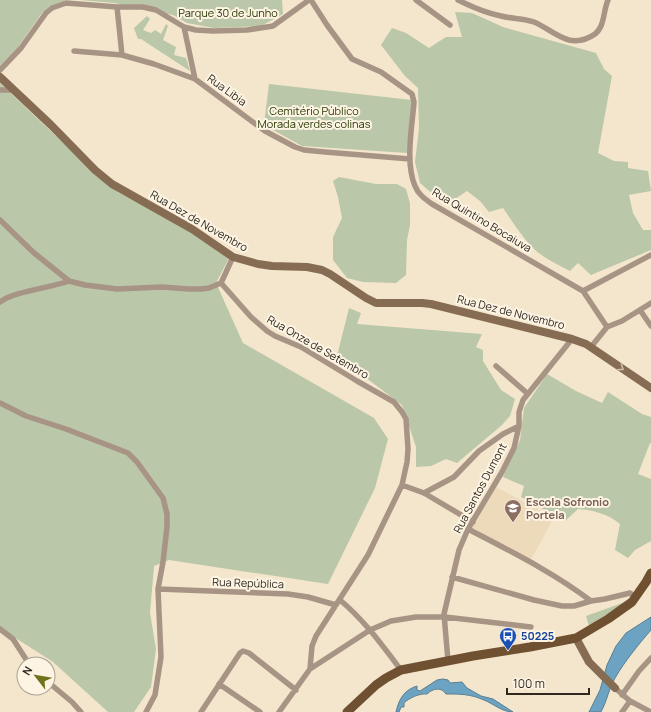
<svg xmlns="http://www.w3.org/2000/svg" width="651" height="712" font-family="Manrope,sans-serif">
  <style>
    .built { fill: #ecdaba }
    .green { fill: #bac7a8 }
    .water { fill: #6da3c2; stroke: #5a7e91 }
    .lines { fill: none; stroke-linecap: round; stroke-linejoin: round }
    .street { stroke: #a79484; stroke-width: 5.5 }
    .secondary { stroke: #876c54; stroke-width: 8 }
    .primary { stroke: #6f5031; stroke-width: 9 }
    .oneway { stroke: #cebeaa }
    .labels { text-anchor: middle; stroke-width: 4; stroke-linejoin: round; paint-order: stroke }
    .park-label { font-size: 11px; fill: #273800; stroke: #fdf4e4 }
    .street-label { font-size: 11px; fill: #2e281e; stroke: #fdf4e4 }
    .education-label { font-size: 11px; font-weight: bold; fill: #785e54; stroke: #fdf4e4; text-anchor: start }
    .transit-label { font-size: 11px; font-weight: bold; fill: #164399; stroke: #fdf4e4; text-anchor: start }
  </style>
  <rect width="100%" height="100%" fill="#f4e6cc"/>
  <path class="built" d="M496 487 554 518 530 561 472 528Z"/>
  <path class="green" d="M0 0H66L50 6 42 13 18 47 0 66Z
    M80 0H282L283 14 261 26 214 28 187 23 173 15 114 3Z
    M455 12 472 13 503 27 596 53 604 69 612 76 598 153 614 161 628 162V168L648 171 651 191 629 195 633 213 643 230H651V250L591 275 578 263 570 271C557 264 543 258 533 248 521 236 512 221 503 208L489 212 480 201 467 191 452 201 442 202 420 183 415 162 419 128 418 88 405 76 381 45 392 28 406 33 429 48 446 37H462Z
    M147 16 150 19 143 30 151 33 155 30 161 34 166 24 168 26 163 40 176 47 174 55 186 58 190 71 141 39H138L134 28Z
    M0 83 78 157 119 193 181 225 229 258 216 283 243 343 374 418 388 439 375 488 328 584 169 560 154 566 150 613 156 649 151 687 134 712H108L53 662 0 628Z
    M269 84 412 100 407 153 302 146 264 125Z
    M339 177 376 184H397L406 189 410 203V225L407 240 406 275 396 283 363 282 347 278 333 260V237L342 218 338 197 333 181Z
    M349 308 361 313 357 324 482 334 476 347 483 350V361L501 390 515 399 510 416 502 425 457 463 446 459 431 466 416 467V447L402 405 337 356Z
    M547 374 576 391 602 403 608 392 642 414 651 417V443H650L638 474 651 479V541L635 550 628 558 615 550 620 524C608 514 593 510 578 509L565 521 521 497 524 486 503 477 520 440 524 408Z
    M625 602 589 626 586 616Z"/>
  <path class="water" d="M651 617V630C638 645 625 661 615 678 609 688 607 701 601 712H589L600 690 607 665 616 646 626 633Z
    M443 679 448 680 450 683 462 682 467 688 481 696 493 699 513 712C502 712 494 704 484 700 470 694 461 694 446 694 442 687 433 688 427 694 420 693 409 698 404 703V707H401L399 712H396C399 699 404 690 417 686V690L420 691 437 680Z"/>
  <g class="lines">
    <path class="street" d="M311 0 327 25 352 59 381 72 412 94 414 102C412 128 405 162 415 186 418 194 425 199 432 204L583 291 607 327
      M416 0 450 25
      M458 0C472 7 486 13 501 16 512 19 524 18 534 22 546 27 557 37 569 40 579 42 588 39 595 34 605 26 603 11 608 0
      M117 7 122 55
      M184 27 195 79
      M74 51 122 55 154 64 195 79 265 131 295 147 304 150 325 152 410 159
      M0 70 21 48 46 13 52 8 66 3 117 7H143L156 10 184 27 196 30 213 31 247 30 273 26 309 0
      M0 90H12
      M0 220 33 252 69 281 85 285 117 289 162 287 189 289H201L209 288 221 283 251 317 267 331 275 336 301 347 357 381 394 402 402 412 406 419 408 449 407 462 402 485 368 555 316 636 312 646 310 669
      M221 283 233 257
      M583 291 651 255
      M0 302C15 291 50 288 69 281
      M640 310 651 326
      M591 347 607 327 622 321 651 303
      M496 366 528 394
      M0 403 26 416 66 429 128 453 137 462 163 498 167 514V527L163 562 158 589 161 657 155 695 146 712
      M402 485 424 493 473 522
      M424 493 454 477 479 451 503 434 519 426
      M468 529C510 551 553 572 591 601L605 599 630 593 633 595 635 598
      M452 577 534 600 562 606H574L591 601
      M158 589 288 594 308 597 336 605
      M340 600C364 620 382 645 401 670
      M0 629 13 639 29 664
      M448 661 444 614 459 550 468 529 502 472 514 448 519 426V412L523 400 572 339
      M48 682 72 702 81 712
      M219 684 260 712
      M615 688 630 701 651 712
      M622 695 639 671 651 658
      M201 712 240 653 243 651 249 653 296 690
      M279 712 310 669 370 630 391 621 416 617H445L531 627
      M622 712 630 701"/>
    <path class="secondary" d="M0 77 51 125 95 170 112 184 192 229 233 257 258 264 272 266 307 267 322 270 330 274 366 298 376 303H422L431 304 572 339 586 344 651 388
      M576 638 589 662 615 688"/>
    <path class="primary" d="M347 712 376 685 386 678 401 670 473 656 530 647 576 638 608 619 632 602 646 582 651 573"/>
  </g>
  <defs><path id="oneway-chevron" d="M-2-3.5L2.5 0L-2 3.5" fill="none" stroke-width="1.6" stroke-linecap="round" stroke-linejoin="round"/></defs>
  <use class="oneway" href="#oneway-chevron" transform="translate(621 368) rotate(34)"/>
  <defs>
    <symbol id="school-pin" viewBox="-11 -11 22 30"><path d="M0 17L-7.5 6A9.5 9.5 0 1 1 7.5 6Z" fill="#8d6e63" stroke="#fdf4e4"/><path d="M0-5L7-2L0 1L-7-2ZM-4 1L0 2.5L4 1V4Q0 6-4 4Z" fill="#fff"/></symbol>
    <symbol id="bus-pin" viewBox="-11 -11 22 30"><path d="M0 17L-7.5 6A9.5 9.5 0 1 1 7.5 6Z" fill="#1a4fb4" stroke="#fdf4e4"/><path d="M-5-6H5V4H4V6H2V4H-2V6H-4V4H-5ZM-3.5-4V0h7V-4ZM-3.5 1.2v1.5H-2V1.2ZM2 1.2v1.5H3.5V1.2Z" fill="#fff"/></symbol>
  </defs>
  <g fill-rule="evenodd">
    <use href="#school-pin" x="503" y="498" width="20" height="27"/>
    <use href="#bus-pin" x="498" y="626" width="20" height="27"/>
  </g>
  <g class="labels">
    <g class="park-label">
      <text x="228" y="17">Parque 30 de Junho</text>
      <text x="314" y="115">Cemitério Público<tspan x="314" dy="13">Morada verdes colinas</tspan></text>
    </g>
    <g class="street-label">
      <text transform="translate(227 90) rotate(36)" y="4">Rua Libia</text>
      <text transform="translate(482 220) rotate(31)" y="4">Rua Quintino Bocaiuva</text>
      <text transform="translate(199 221) rotate(30)" y="4">Rua Dez de Novembro</text>
      <text transform="translate(511 312) rotate(14)" y="4">Rua Dez de Novembro</text>
      <text transform="translate(318 347) rotate(30)" y="4">Rua Onze de Setembro</text>
      <text transform="translate(480 488) rotate(-62)" y="4">Rua Santos Dumont</text>
      <text transform="translate(248 583) rotate(2)" y="4">Rua República</text>
    </g>
    <g class="education-label">
      <text x="526" y="506">Escola Sofronio<tspan x="526" dy="13">Portela</tspan></text>
    </g>
    <g class="transit-label">
      <text x="521" y="640">50225</text>
    </g>
  </g>
  <g transform="translate(36 676) rotate(301)"><circle r="19" fill="#fdf4e4" stroke="#aaa295"/>
  <path d="M0-3L7 15L0 10L-7 15Z" fill="#6f7319"/>
  <text y="-6" font-size="11" font-weight="bold" text-anchor="middle" fill="#2e281e">N</text>
  </g>
  <path d="M507 688v6h82v-6" fill="none" stroke="#2e281e" stroke-width="2"/>
  <text x="513" y="688" font-size="12" fill="#2e281e" stroke="#fdf4e4" stroke-width="3" paint-order="stroke">100 m</text>
</svg>
